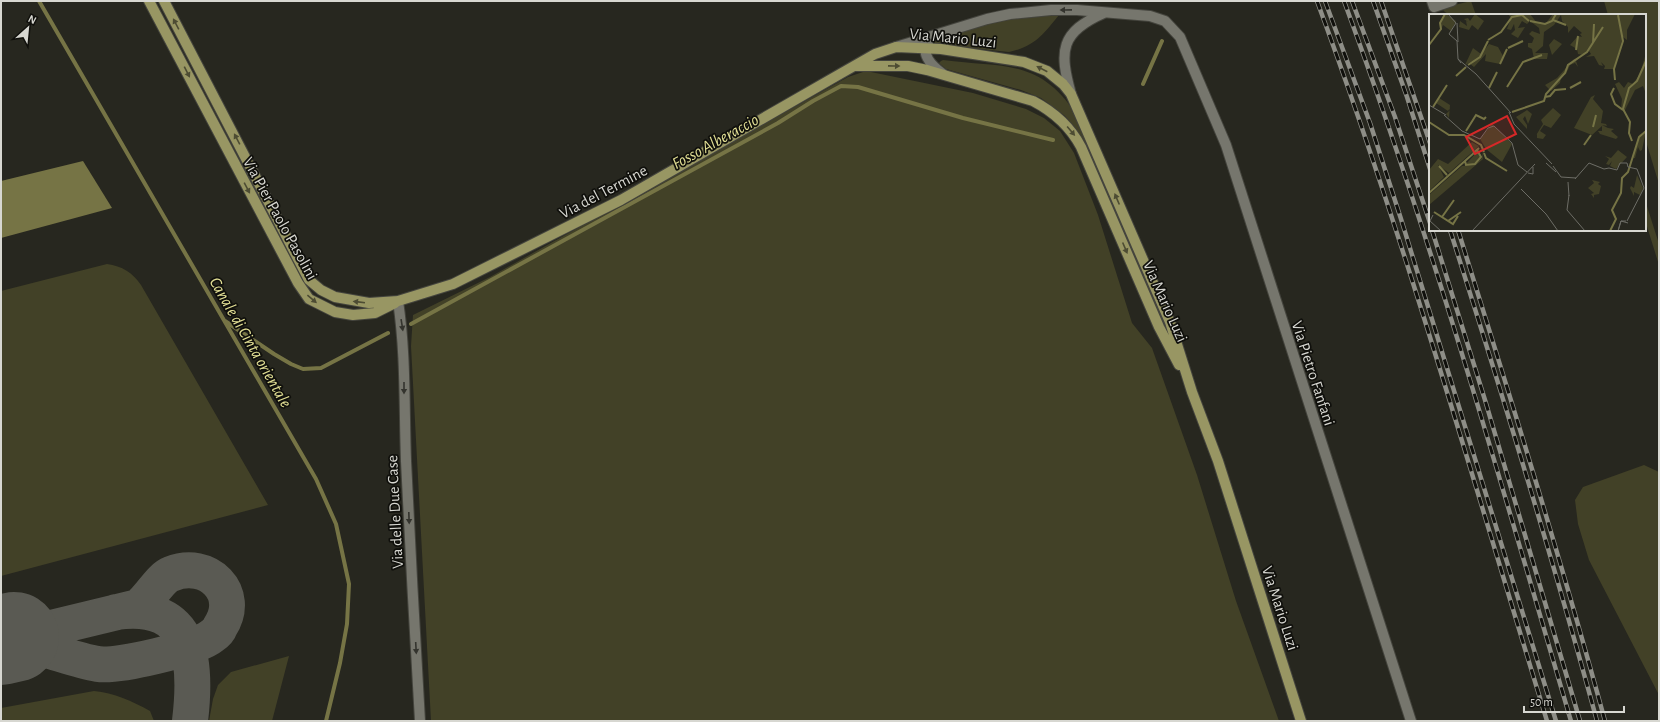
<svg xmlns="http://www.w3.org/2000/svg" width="1660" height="722" font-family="'Alegreya Sans',sans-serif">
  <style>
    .green { fill: #424127 }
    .water { fill: #767445 }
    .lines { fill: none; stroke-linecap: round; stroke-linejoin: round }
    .stream { stroke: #767445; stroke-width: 4 }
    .taxiway { stroke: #5a5a53; stroke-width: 36 }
    .runway { stroke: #5a5a53; stroke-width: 90 }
    .minor-casing { stroke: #44443d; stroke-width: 12 }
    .major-casing { stroke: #44443d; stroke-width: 12 }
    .minor { stroke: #76766d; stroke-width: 10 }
    .major { stroke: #989663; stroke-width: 10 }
    .rail-casing { stroke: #8e8e87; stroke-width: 4.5 }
    .rail { stroke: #10100c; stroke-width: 3; stroke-dasharray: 9; stroke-linecap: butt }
    .oneway { fill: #34342e }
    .oneway2 { fill: #4d4c33 }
    .labels { text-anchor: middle; stroke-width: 3.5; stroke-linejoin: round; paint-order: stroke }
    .street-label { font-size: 16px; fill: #d7d7d1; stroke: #10100c }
    .water-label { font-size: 17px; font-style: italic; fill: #e4e196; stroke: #10100c }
    .inset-river { fill: none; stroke: #767445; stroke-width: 2 }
    .inset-road { fill: none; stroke: #6d6d66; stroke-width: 1 }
    .view { fill: #d62828; fill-opacity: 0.15; stroke: #d62828; stroke-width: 2 }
    .inset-edge { fill: none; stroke: #d7d7d1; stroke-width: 2 }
  </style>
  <rect width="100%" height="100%" fill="#27271f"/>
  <path class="green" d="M1471 1 1476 15C1466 15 1447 19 1442 8Z
    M1604 1H1659V184L1645 138V15H1608Z
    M1048 14H1060C1043 34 1036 46 1009 52L934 44 932 41 939 37 998 21Z
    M943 60C1003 68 1039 58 1076 114L1167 325 1164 326 1076 129 1065 116 1041 98 1021 90 946 69 939 63 941 61Z
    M866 71 973 93 1026 109 1044 118 1060 131 1074 153 1098 215 1132 323 1152 348 1197 475 1236 601 1279 721H431L411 346 413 315 490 277 848 77Z
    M1645 200 1659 244V265L1645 220Z
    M107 264C122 266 133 273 141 285L268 505 1 576V291Z
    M1644 465 1659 472V695L1589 560 1578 524 1575 500 1583 487Z
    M289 656 272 721H209L213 699 218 685 231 672Z
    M94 691C114 693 132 701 150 711L154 721H1V708Z"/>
  <path class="water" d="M83 161 112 208 1 238V181Z"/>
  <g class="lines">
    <path class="stream" d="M39 1 316 479 336 524 349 584 347 624 340 663 326 721
      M1143 84 1162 41
      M225 321 274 354 291 364 303 369 321 368 388 333
      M411 324 778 123 813 101 841 86 858 87 963 118 1053 140"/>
    <path class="taxiway" d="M116 612C194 601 197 663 190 721
      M1 644C8 644 15 643 22 643 29 644 36 647 43 649 61 654 80 661 98 664 118 667 196 649 212 636 215 634 219 630 220 627 242 593 208 559 171 574 160 578 150 598 138 607L14 637"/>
    <path class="runway" d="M1 640 14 637"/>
    <defs>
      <path id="minor" d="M1432 1 1434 7 1452 1
        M929 40C919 54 932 66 943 74
        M896 47 987 19 1010 14 1051 10H1077L1150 16 1165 21 1180 37 1226 145 1411 721
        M1071 94C1059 51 1060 32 1104 13
        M398 301C406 354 404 408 406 461 410 548 415 634 420 721"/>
      <path id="major" d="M149 1 298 283 309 299 335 312 353 315 375 313 395 303
        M164 1 309 280 321 290 335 297 369 303 398 301 453 284 621 200 840 74 875 54 896 47 941 49 1024 62 1047 71 1063 84 1071 94 1170 322 1192 392 1218 461 1301 721
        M855 66H908L927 70 1033 101C1054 112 1070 126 1081 147L1159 327 1179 365"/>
    </defs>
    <use href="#minor" class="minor-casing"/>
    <use href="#major" class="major-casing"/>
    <use href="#minor" class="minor"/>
    <use href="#major" class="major"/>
    <defs>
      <path id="rail" d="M1317 1C1404 237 1473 480 1547 721
        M1325 1 1370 123 1401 219 1556 721
        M1344 1C1431 237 1500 479 1571 721
        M1352 1 1395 117 1430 223
        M1373 1 1407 97 1430 169
        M1381 1 1430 143
        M1432 230 1485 400 1580 721
        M1450 230C1502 393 1552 556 1597 721
        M1458 230C1509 393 1560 556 1605 721"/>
    </defs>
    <use href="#rail" class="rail-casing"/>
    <use href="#rail" class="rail"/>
  </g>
  <defs><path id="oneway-solid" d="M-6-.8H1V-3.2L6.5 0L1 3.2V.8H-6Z"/></defs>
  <g class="oneway">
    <use href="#oneway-solid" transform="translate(1066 10) rotate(179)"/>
    <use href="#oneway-solid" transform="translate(402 325) rotate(81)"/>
    <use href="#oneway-solid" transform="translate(404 388) rotate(90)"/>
    <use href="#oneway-solid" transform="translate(409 518) rotate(88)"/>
    <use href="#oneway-solid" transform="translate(416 648) rotate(87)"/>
  </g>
  <g class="oneway2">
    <use href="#oneway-solid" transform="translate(176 24) rotate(-118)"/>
    <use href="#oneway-solid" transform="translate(894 66) rotate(1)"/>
    <use href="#oneway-solid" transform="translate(1042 69) rotate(-153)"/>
    <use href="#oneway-solid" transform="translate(187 72) rotate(63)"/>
    <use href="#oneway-solid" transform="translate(1071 131) rotate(50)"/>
    <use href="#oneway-solid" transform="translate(237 139) rotate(-118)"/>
    <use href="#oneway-solid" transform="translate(247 188) rotate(62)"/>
    <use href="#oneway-solid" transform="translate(1117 199) rotate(-113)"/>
    <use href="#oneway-solid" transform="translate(1125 248) rotate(67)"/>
    <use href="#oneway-solid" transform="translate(312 299) rotate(40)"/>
    <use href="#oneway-solid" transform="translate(359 302) rotate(-173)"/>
  </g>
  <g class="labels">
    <g class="street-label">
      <text transform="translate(953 37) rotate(6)" y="6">Via Mario Luzi</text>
      <text transform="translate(603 191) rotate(-28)" y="6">Via del Termine</text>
      <text transform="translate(281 218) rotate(61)" y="6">Via Pier Paolo Pasolini</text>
      <text transform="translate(1166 301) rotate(66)" y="6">Via Mario Luzi</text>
      <text transform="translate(1314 373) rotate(72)" y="6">Via Pietro Fanfani</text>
      <text transform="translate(394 512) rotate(-93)" y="6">Via delle Due Case</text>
      <text transform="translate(1281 608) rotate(72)" y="6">Via Mario Luzi</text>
    </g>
    <g class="water-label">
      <text transform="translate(715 141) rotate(-29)" y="6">Fosso Alberaccio</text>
      <text transform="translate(251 342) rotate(60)" y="6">Canale di Cinta orientale</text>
    </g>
  </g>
  <g transform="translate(1429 14)">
    <rect width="217" height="217" fill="#27271f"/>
    <path d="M17 0 27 7 22 17 14 11 12 16 11 9ZM46 0 55 7 49 16 43 11 40 16 30 13 31 7 38 12 37 7 39 8 35 5 39 4 41 7ZM79 0H101L108 9H117L124 0H206L198 16V26L194 23 185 55H175L176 52 172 48 174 52 170 51 165 42 157 43 162 40 160 37 154 41 149 40 148 35 141 31 149 22 153 23 151 20 153 19 145 12 139 19V13L133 7 132 1 125 11 115 18 114 32 106 39H119L118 45H105L103 35 99 33V29H103L105 24 100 20 103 17 111 20 110 14 101 7 98 10 93 7 89 14 96 13 89 24 82 20 86 16 85 10 82 16 78 15 82 4ZM125 25 133 30 123 41 120 31ZM60 30 69 33 74 42 71 50 56 47 57 40 45 53 41 50 44 47 36 51 44 34 52 40ZM217 39V80L214 72 206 76 195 98 192 95 193 85 186 70 190 68 195 74 199 68 204 70 211 60ZM150 44 147 47 149 53 146 49 141 51 137 60 132 63 131 69 122 77 116 71 128 64 145 45ZM166 81 164 85 174 97 172 109 177 110 178 112 173 111 179 114 185 115 182 117 189 123 187 125 171 120 169 117H173V112L163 121 145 114 162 83ZM10 84 21 91 20 104 17 100 21 96V94L19 97 7 89ZM124 94 132 101 122 114 115 111 111 117 117 121 114 125 108 124V120L106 123 114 110 112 106ZM98 96 103 100 99 110 96 102 94 105 98 111V115L87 103ZM63 110 83 130 73 148 57 135 51 125ZM217 117 213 136 211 137 209 133 206 144H204L210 121ZM43 128 50 132 20 159 9 151 15 163 0 177V156L9 145 19 150ZM53 135 54 145 0 191V181L33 152 46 151 53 144ZM189 136 198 143 187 155 181 152 183 147 180 151 177 150 180 145 176 142 182 144ZM48 138 51 139V145L44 151 37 150ZM208 161 214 174 211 181 205 178V182L201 174 202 172 205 174ZM163 166 171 168 169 170 172 172 170 180 165 181V184L162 180 165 179 159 174 165 169Z" fill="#424127"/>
    <path class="inset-river" d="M124 6 137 11M101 7 116 10 123 7 127 0M59 26 72 18 83 3 93 1 100 7M164 29 165 10M0 31 12 15 11 9 16 0M79 34 94 27M147 36 149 22M71 50 78 35M39 51 51 43 59 27M27 62 37 53M186 66 185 55 194 27 189 1M78 73 94 48 113 41M60 74 68 58M141 74 152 68M185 74 182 80 186 90 194 96M116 83 121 82 126 76 137 75M4 93 18 71M83 98 115 87 117 80 136 59 139 51 158 38 174 13M0 108 20 121H35L52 131 55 138M164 113 167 101M37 117 47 101 55 105 57 103M203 127 200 119 201 108 194 95 200 74 208 67 217 47M155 131 162 121M44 139 50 134 46 138M55 139 57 144 78 157M36 147 37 151 46 150 52 143 48 136M10 152 18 161M0 179 46 138M5 198 24 210 29 202M13 203 25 186M19 207 32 198M181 217 187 205 183 196 192 179 193 164 199 158 210 123 217 117"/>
    <path class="inset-road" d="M19 0 27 9 20 20 28 27 29 45M28 9 29 28M32 49 29 45 47 60 82 99M0 91 17 101M80 98 85 110 123 150M15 101 33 117 51 125M59 114 65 112 83 129 89 151 98 158M51 125 59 114M117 149 127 158M124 152 132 163 147 164M99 159 104 160V153M146 165 160 149 175 155 180 154 188 156 191 149H198M139 168 140 182M92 175 117 200 129 217M140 181 138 196 156 217M4 201 1 207 12 217M198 207 215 174 208 155 199 153 198 149M43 217 106 150M189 217 192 207 199 209M189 217 192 207H197"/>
    <path class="view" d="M78 102 87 120 46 140 37 123Z"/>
    <rect width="217" height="217" class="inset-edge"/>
  </g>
  <rect width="1660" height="722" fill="none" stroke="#d7d7d1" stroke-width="4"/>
  <g transform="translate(28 28) rotate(27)" stroke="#10100c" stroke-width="3" paint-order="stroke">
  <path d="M0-3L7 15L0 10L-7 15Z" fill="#d7d7d1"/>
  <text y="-6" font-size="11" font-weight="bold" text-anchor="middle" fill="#d7d7d1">N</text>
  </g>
  <path d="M1524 706v6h100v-6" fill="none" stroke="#d7d7d1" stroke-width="2"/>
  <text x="1530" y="706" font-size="12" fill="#d7d7d1" stroke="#10100c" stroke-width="3" paint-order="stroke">50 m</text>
</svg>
